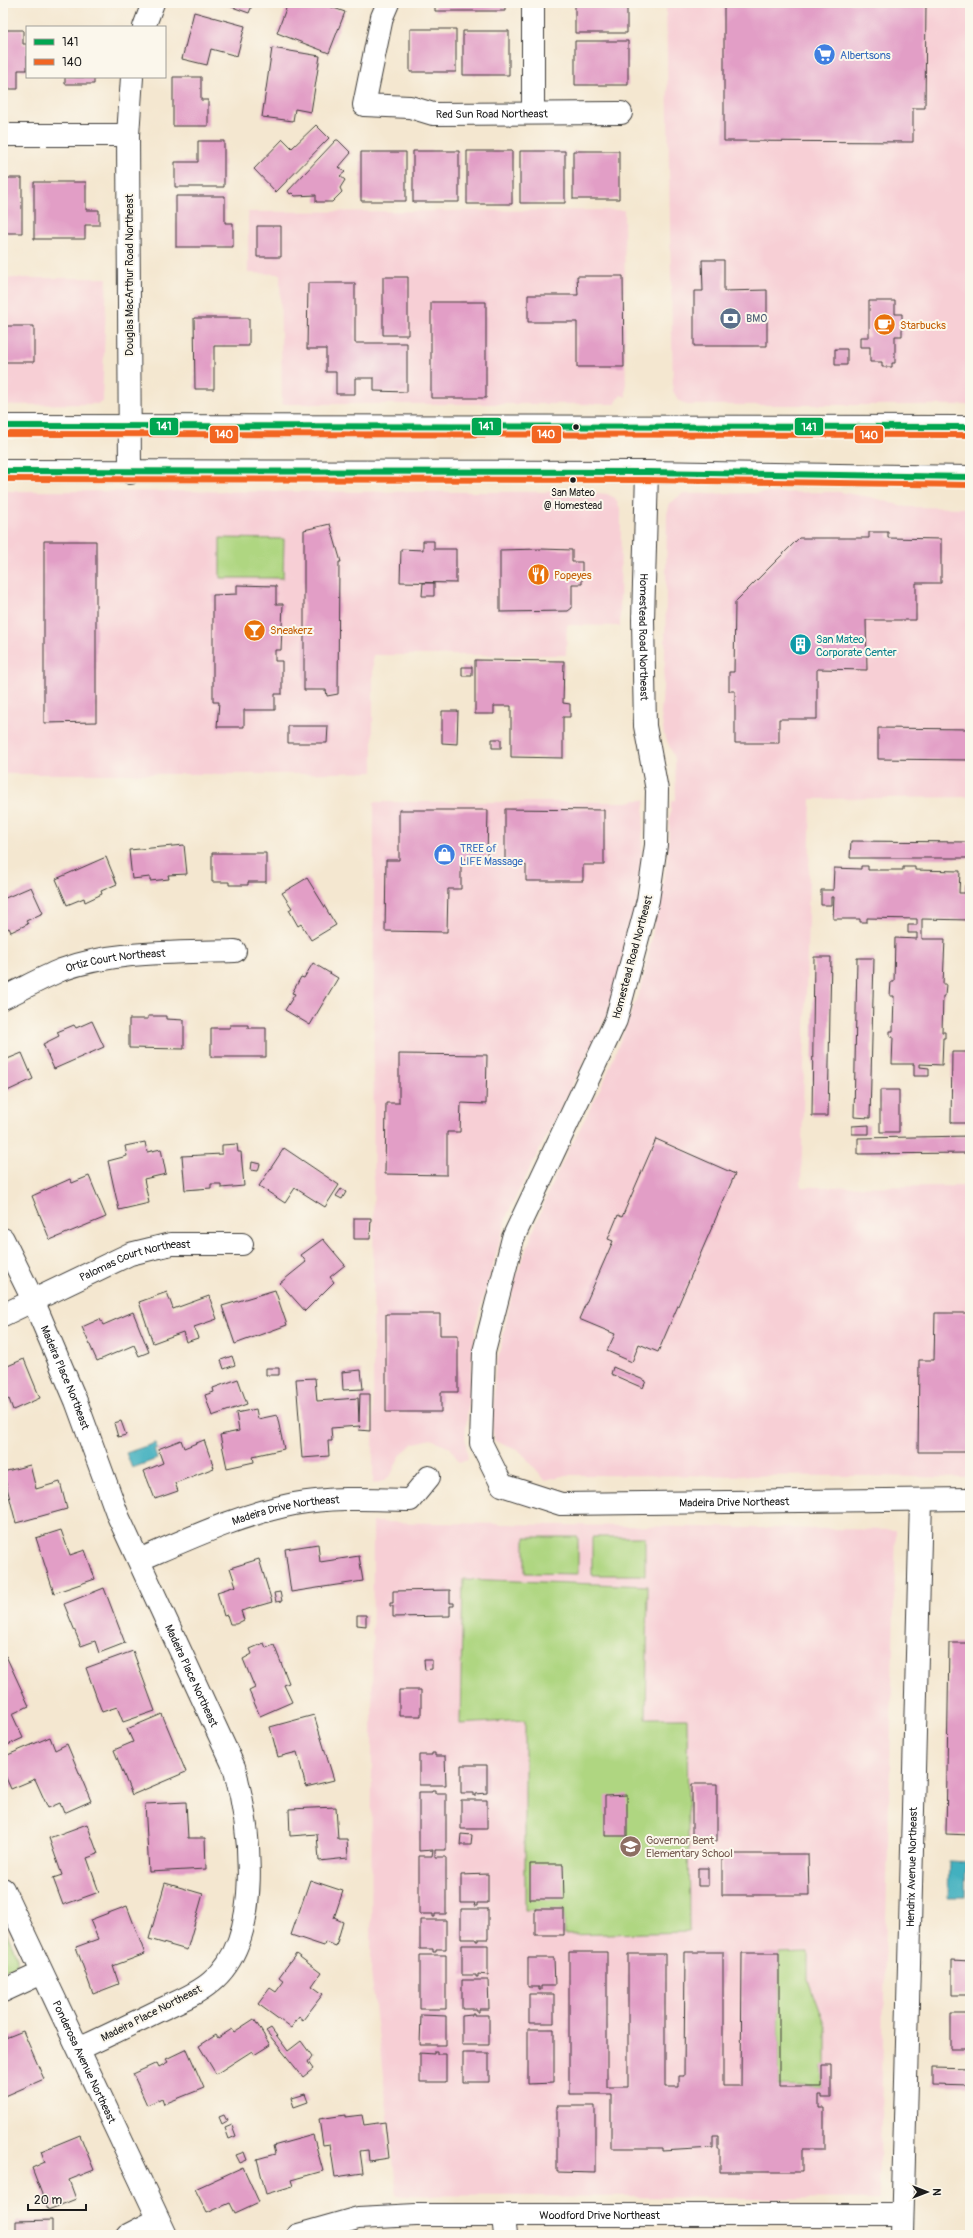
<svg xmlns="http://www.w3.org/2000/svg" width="973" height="2238" font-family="Pangolin,sans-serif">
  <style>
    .built { fill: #f7cfd5 }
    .green { fill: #afd681; stroke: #66794e }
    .water { fill: #42b0bf; stroke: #2f666e }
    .building { fill: #e29ec6 }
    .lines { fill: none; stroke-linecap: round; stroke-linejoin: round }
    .minor-casing { stroke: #3c3a37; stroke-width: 24 }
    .major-casing { stroke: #3c3a37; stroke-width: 24 }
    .minor { stroke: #fff; stroke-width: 22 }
    .major { stroke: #fff; stroke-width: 22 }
    .bus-1-casing { stroke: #fbf7ec; stroke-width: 9 }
    .bus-2-casing { stroke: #fbf7ec; stroke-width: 9 }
    .bus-1 { stroke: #00a651; stroke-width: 6 }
    .bus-2 { stroke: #f26522; stroke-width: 6 }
    .bus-dot { fill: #1c1c1c; stroke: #fbf7ec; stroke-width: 1.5 }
    .labels { text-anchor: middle; stroke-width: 4; stroke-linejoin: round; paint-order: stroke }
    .bus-label { font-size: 10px; fill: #1c1c1c; stroke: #fbf7ec }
    .shop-label { font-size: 11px; fill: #366cbe; stroke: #fbf7ec; text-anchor: start }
    .street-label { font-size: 11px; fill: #1c1c1c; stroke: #fbf7ec }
    .service-label { font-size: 11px; fill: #4e5e75; stroke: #fbf7ec; text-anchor: start }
    .food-label { font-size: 11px; fill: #c56008; stroke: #fbf7ec; text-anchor: start }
    .culture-label { font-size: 11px; fill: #0d838f; stroke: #fbf7ec; text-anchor: start }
    .education-label { font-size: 11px; fill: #785e54; stroke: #fbf7ec; text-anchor: start }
    .line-badge { stroke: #fbf7ec; stroke-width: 1.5 }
    .badge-label { font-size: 11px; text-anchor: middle; font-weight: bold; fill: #fff }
  </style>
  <rect width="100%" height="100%" fill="#fbf7ec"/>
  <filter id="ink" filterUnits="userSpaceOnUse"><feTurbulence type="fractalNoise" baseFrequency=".025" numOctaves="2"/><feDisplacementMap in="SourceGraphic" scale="8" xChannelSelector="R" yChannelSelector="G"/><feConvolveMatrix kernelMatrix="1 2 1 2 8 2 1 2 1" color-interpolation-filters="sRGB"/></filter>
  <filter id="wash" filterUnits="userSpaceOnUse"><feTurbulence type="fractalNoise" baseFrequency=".012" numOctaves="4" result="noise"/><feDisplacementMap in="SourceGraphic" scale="16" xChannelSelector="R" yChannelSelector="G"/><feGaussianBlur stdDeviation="0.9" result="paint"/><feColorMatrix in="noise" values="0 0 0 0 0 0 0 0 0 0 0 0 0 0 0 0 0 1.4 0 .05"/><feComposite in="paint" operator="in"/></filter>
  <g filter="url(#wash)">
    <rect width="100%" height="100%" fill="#f4e7d0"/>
    <path class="built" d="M666 3H970V405H687L678 400 673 391Z
      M624 210 626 397 621 395 615 404H282L280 274 248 273V212Z
      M3 278H107L102 402 97 404 3 405Z
      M3 491 587 492 607 494 615 498 621 510 620 626 567 625 566 655H373V772L286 774H3Z
      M839 492 870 497 907 507 970 508V797L811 799 801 1187 970 1186V1478L865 1476 566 1475 545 1480 521 1452 495 1441 492 1427 495 1372 516 1276 552 1183 605 1079 642 985 667 862 671 802 676 799 675 759 664 734 661 714 665 660 667 514 670 503 682 494Z
      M636 800H645L638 905 607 1015 508 1213 476 1323 465 1438 468 1460 459 1462 450 1447 431 1439 412 1444 400 1456 391 1475 383 1481 373 1484 374 802H628Z
      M373 1522 896 1530 879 2199 397 2195 371 1972Z"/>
    <path class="green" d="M220 538 284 539 283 578H220Z
      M525 1537H578V1574L525 1573Z
      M592 1537H645V1575H592Z
      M463 1579 648 1586 646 1718H687L689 1932 564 1935V1909L525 1910V1720L460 1724Z
      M3 1926 16 1954V1965L3 1971Z
      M808 1952V1980L826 2030V2066H822V2087L779 2085V1953Z"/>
    <path class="water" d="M155 1443 157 1448 154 1449 157 1459 132 1468 126 1453Z
      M949 1861 966 1862 965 1897H948Z"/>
    <g id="blocks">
      <path class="building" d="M221 3H253L249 13Z
        M288 3H320L345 12 329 53 277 33Z
        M435 3H505V11H435Z
        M575 3H627V33H575Z
        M724 3H926L925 108H913V142L724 141Z
        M194 12 245 26 237 56 211 49 207 65 182 59Z
        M410 29H456V72H410Z
        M3 30H23V44H27V70H18V89H3Z
        M463 31H509V75H463Z
        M575 41H628V85H575Z
        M272 48 320 56 311 112 295 109 293 121 262 117Z
        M65 77H94V84H65Z
        M173 77H201V100H208V126H173Z
        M316 125 329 138 276 192 254 169 283 139 292 148Z
        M336 140H338L351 153 339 167 345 172 340 176 345 180 340 188 342 192 332 202H316V195L295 196 292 193 290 194 288 191Z
        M198 141H224V187H175V162H198Z
        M413 151H459V202H413Z
        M467 151H512V204H467Z
        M520 151H565V203H520Z
        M573 151H619V199H573Z
        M361 152H406V201H361Z
        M3 178H22V233H3Z
        M34 182H86V210H99V225H85V239H34Z
        M176 196H225V223H233V247H176Z
        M257 226H281V257H257Z
        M702 260H724V291L767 290V346H694V291H703Z
        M577 276H623L624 367H577V322H528V295H578Z
        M383 277H408V335H383Z
        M308 283H355V343H407V392L374 391V378H355V394H336V372H326V349H307Z
        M869 301H895V314H902V336H895V363H892V367H882V362H870V347H860V337H869Z
        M431 302H486V398H431Z
        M194 318H249V346H214V389H195Z
        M3 326H34V362H3Z
        M835 349H847V365H835Z
        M330 524 341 562H339L338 694 327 696 326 690H304V530Z
        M869 532H888V538L941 539V583H916V620H866L867 670 817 669V719H779V743H735V691H729V672H734L735 602 799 538H869Z
        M44 541H96V722L44 723Z
        M423 541H434V549H456V583L400 582 401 549 423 550Z
        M541 549 572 550V562H582V584H572V608L568 611 500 612V550Z
        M423 583H434V596H422Z
        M237 585 276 586V604H283L281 650H275V661H282V694H275V710H244V727H217L219 702H213V595L237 594Z
        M475 660 564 661 563 703 570 704V717H563V758L511 757V706H494V714H475Z
        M462 667H472V676H462Z
        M442 711H458L457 744 442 743Z
        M288 726H328L327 743H288Z
        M878 728 970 729V760L878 759Z
        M492 739H501V748H492Z
        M505 809 604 810V865H583V881H526V865H505Z
        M399 810H488L487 859H461V889H448L447 932 385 931 386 860H399Z
        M851 841 970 842V858H850Z
        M184 845 187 874 168 875 169 879 150 881V877L132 879 129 850Z
        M212 853H266V882H248V885H229V882H212Z
        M106 857 117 884 101 891 102 894 85 902 84 898 67 905 56 879Z
        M861 866H868V870H903V867H915V870L960 871 959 893H965V885H970V920L922 919V939H945L943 984H946L945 996H943L942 1032H945V1038H943L942 1065 920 1064V1067L929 1068V1076H914V1064H892L893 1037H890V1031H893L894 996H890L891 982H894L895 938 917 939V933H908V925H917V919L867 918V922H860V919H833L834 897H831V905H821V890H833L834 868 861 869Z
        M307 878 336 925 311 940 301 924 298 926 289 910 292 908 282 893Z
        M31 887 43 913 26 921 28 924 11 932 9 928 3 931V899Z
        M814 957H831L828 1116H812Z
        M857 958H874L870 1118 854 1117Z
        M313 963 338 978 310 1025 285 1010 295 994 292 993 301 977 304 978Z
        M148 1016H166V1019L184 1020V1049L129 1048V1019H148Z
        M92 1021 104 1047 54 1069 43 1044 59 1036 57 1032 74 1025 76 1028Z
        M230 1025H248V1028H266V1057H211V1028H230Z
        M952 1052H970V1123H951Z
        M22 1053 33 1079 3 1093V1056L5 1060Z
        M399 1054 487 1055 486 1104 461 1103 460 1132H447V1175L385 1174 386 1103H399Z
        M880 1090H899V1132H880Z
        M869 1125V1134H852V1126Z
        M970 1136V1153L858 1154V1138Z
        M656 1139 735 1174 658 1352 639 1344 632 1362 607 1351 615 1334 579 1319 613 1241 608 1239 618 1215 622 1217Z
        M145 1142 147 1152 161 1149 166 1174 144 1179 149 1203 119 1210 108 1161 127 1156 125 1146Z
        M237 1144 238 1152H241L244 1186 221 1188V1184H211V1188L185 1190 182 1156 222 1154V1145Z
        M284 1148 339 1185 325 1207 295 1188 285 1203 259 1186Z
        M252 1162 260 1164 258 1171 251 1170Z
        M89 1176 106 1217 50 1240 32 1196 70 1179 72 1183Z
        M341 1189 346 1192 342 1199 336 1196Z
        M354 1218H371L370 1239H354Z
        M323 1239 345 1265 330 1277 334 1282 305 1311 280 1283 306 1262 301 1255Z
        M275 1290 287 1325 235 1344 222 1306Z
        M167 1292 173 1309 209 1296 217 1319 194 1327 198 1338 186 1342 183 1332 153 1343 139 1302Z
        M133 1312 149 1352 139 1356 134 1345 97 1361 82 1327 100 1319 103 1325Z
        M935 1313H970V1452H918L919 1360H934Z
        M386 1314H440V1335H458V1392H441V1412H386Z
        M232 1356 235 1365 224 1369 221 1360Z
        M24 1359 40 1398 13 1410 9 1399 3 1402V1368Z
        M613 1367 646 1381 643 1388 611 1374Z
        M266 1368H279V1375H266Z
        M361 1370 363 1389 343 1390 342 1372Z
        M315 1378 317 1401 358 1398 359 1422 360 1394H370V1431L359 1430 360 1426 331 1428 332 1441H328L329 1456 302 1458 296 1379Z
        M238 1379 247 1404 212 1416 205 1395 214 1392 213 1388Z
        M256 1409 258 1419 277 1415 284 1449 253 1456 254 1462 227 1468 220 1435 239 1431 236 1413Z
        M121 1421 126 1435 118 1437 114 1423Z
        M181 1440 184 1448 204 1440 214 1468 175 1483 178 1491 155 1499 144 1471 163 1463 158 1449Z
        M30 1465 36 1489 60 1482 67 1509 16 1523 3 1472Z
        M61 1530 70 1555 85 1550 95 1579 54 1593 36 1538Z
        M318 1544 320 1562 359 1556 363 1581 291 1592 285 1549Z
        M259 1559 272 1602 241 1611 244 1620 236 1624H230L227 1615 224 1616 217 1592 236 1586 230 1568Z
        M104 1588 125 1643 99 1653 95 1641 81 1646 64 1604Z
        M450 1590V1603H454V1606H450V1616L393 1617V1606H390V1603H393V1591Z
        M280 1592 282 1601 276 1602 274 1593Z
        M357 1615H366V1626L357 1625Z
        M264 1643 266 1648 274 1645 289 1683 284 1685 292 1702 260 1716 249 1691 255 1688 243 1659 252 1654 250 1649Z
        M949 1643H970V1835L946 1834Z
        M133 1651 155 1711 123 1722 117 1707 102 1712 86 1668Z
        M6 1656 29 1706 12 1714 23 1738 3 1747V1657Z
        M424 1660H432V1669L425 1670Z
        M399 1690H421V1716H399Z
        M162 1714 186 1772 132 1795 114 1750 133 1742 127 1729Z
        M314 1715 334 1780 306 1787 297 1752 278 1757 270 1727Z
        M50 1737 55 1750 67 1744 91 1801 64 1813 60 1803 48 1808 35 1779 11 1789 3 1771V1757Z
        M432 1753H435V1756H445L446 1785H419V1755H432Z
        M461 1765H487V1793L476 1794V1796H474V1793H461Z
        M692 1784H717V1841H692Z
        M432 1790H435V1793H446V1850H435V1857H446V1914H435V1917H433V1914H419V1856H432L433 1850 419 1851V1792H432Z
        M627 1795V1836H605V1796Z
        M461 1800H487V1829H461Z
        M186 1802 188 1838H205L206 1869 149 1872 145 1804Z
        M336 1807 338 1839H347L348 1858 319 1861 317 1834 290 1836 289 1809Z
        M87 1824 98 1854 87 1858 99 1892 63 1905 53 1878 62 1875 49 1838Z
        M461 1834 472 1835 471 1845H460Z
        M722 1854H808L809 1895H722Z
        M530 1864H563L564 1899H530Z
        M698 1868H708V1886H698Z
        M488 1874V1903H477V1906H474L475 1903H461V1875Z
        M310 1880 343 1891 334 1918 343 1922 336 1946 325 1942 324 1946 291 1935Z
        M165 1883 203 1894 187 1950 149 1939Z
        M127 1906 145 1954 113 1966 119 1984 93 1994 76 1947 98 1939 90 1920Z
        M461 1909H488V1939H478V1941H476V1939H461Z
        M535 1909H564V1935H535Z
        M420 1920H446V1949H436V1952H433V1949H420Z
        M462 1945H488V1975L478 1974V1977H476V1975H462Z
        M569 1952H607V2087H628V1954H665V2087H679V2076H684L685 1952H723V2086H741L742 1953H779V2087H822V2065H831V2098H822V2095H819V2108H824V2150H802V2172H720V2149H718V2136H713V2148L662 2151V2148H611V2094H569Z
        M296 1954 321 1973 312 1986 323 1994 303 2020 299 2017 291 2028 258 2004 270 1988 276 1992 284 1981 279 1977Z
        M420 1955H446V2009H420Z
        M528 1958H554L555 1986H541V1990H539V1987H528Z
        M952 1960 970 1961V1995H952Z
        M462 1980H488L489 2009H479V2012H477V2009H462Z
        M529 1994H554V2023H529Z
        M472 2013H474V2015H489V2045H462V2016L472 2015Z
        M951 2014H970V2049H951Z
        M421 2015 446 2016V2045H420Z
        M254 2019 270 2045 254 2055 252 2051 216 2074 199 2046 216 2035 218 2038 232 2029 234 2032Z
        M271 2028 288 2051 301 2041 312 2056 308 2062 313 2069 303 2077 266 2031Z
        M528 2029H554V2083L528 2084Z
        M23 2031 44 2079 3 2097V2039Z
        M187 2049 204 2088 164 2104 162 2098 147 2105 133 2074 157 2063 159 2067 168 2062 166 2059Z
        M434 2051H437V2054H446V2082H420V2053L434 2054Z
        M463 2053H489V2082H463Z
        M933 2067 970 2068V2086L933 2085Z
        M305 2094 308 2102 294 2107 291 2098Z
        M557 2106H595V2173L557 2172Z
        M224 2115 227 2121 222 2124 219 2117Z
        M345 2115V2117L362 2115 364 2125 385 2122 389 2158 369 2161 368 2150 360 2151 363 2173 335 2177 330 2144 323 2145 319 2119Z
        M232 2125 236 2136 229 2139 225 2128Z
        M80 2135 94 2170 69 2180 76 2199 48 2210 32 2168 45 2162 41 2151Z
        M313 2135 323 2171 291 2180 293 2186 266 2194 257 2159 275 2154 273 2146Z
        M244 2152 247 2160 240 2163 236 2155Z
        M243 2167 259 2202 235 2213 230 2203 207 2213 195 2189Z
        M52 2220V2235H16V2221Z"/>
    </g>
  </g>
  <g filter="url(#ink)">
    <use href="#blocks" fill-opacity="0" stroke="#3c3a37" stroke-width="1"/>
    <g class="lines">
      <defs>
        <g id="minor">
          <path id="s1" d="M388 3 382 17 364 105 410 107 433 114 621 113"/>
          <path d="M144 27 153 3"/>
          <path d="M533 113V3"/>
          <path d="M3 135H128"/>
          <path id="s2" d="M647 472 643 620 645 726 657 790 656 845 648 900 616 1020 513 1238 484 1352 481 1443 502 1485 561 1504 970 1499"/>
          <path d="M130 473 128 135 132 77"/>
          <path id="s3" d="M3 998C22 989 42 978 61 970 116 950 177 953 235 951"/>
          <path id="s4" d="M3 1239 33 1300 76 1401 118 1516 234 1767C250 1825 265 1938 211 1982 196 1995 176 2002 158 2011 132 2024 106 2036 79 2049"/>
          <path id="s5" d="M3 1315 130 1254 171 1244H242"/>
          <path id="s6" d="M139 1560C190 1538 239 1515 294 1504 332 1497 371 1499 410 1500L429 1477"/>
          <path id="s7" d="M3 1889 166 2235"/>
          <path d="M3 1991 42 1973"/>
          <path d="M503 2217 505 2235"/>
          <path d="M128 2235 157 2220"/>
          <path id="s8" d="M298 2235 358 2218 416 2215H902"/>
          <path id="s9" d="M902 2235 921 1500"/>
        </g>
        <path id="major" d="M3 426 970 427
          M3 471 647 472 970 477"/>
      </defs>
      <use href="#minor" class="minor-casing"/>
      <use href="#major" class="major-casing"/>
      <use href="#minor" class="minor"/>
      <use href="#major" class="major"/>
      <defs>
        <path id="bus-1" d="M3 426 970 427
          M3 471 647 472 970 477"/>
        <path id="bus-2" d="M3 434 970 435
          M3 479 647 480 970 485"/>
      </defs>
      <use href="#bus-1" class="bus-1-casing"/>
      <use href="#bus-2" class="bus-2-casing"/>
      <use href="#bus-1" class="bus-1"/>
      <use href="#bus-2" class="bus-2"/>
    </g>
  </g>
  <defs>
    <symbol id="supermarket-disc" viewBox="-11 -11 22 22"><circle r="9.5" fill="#3f7fe0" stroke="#fbf7ec"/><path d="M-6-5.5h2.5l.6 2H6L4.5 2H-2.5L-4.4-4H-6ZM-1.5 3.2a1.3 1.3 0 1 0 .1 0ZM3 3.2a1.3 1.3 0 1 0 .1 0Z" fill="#fff"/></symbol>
    <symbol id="bank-disc" viewBox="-11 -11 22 22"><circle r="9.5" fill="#5c6f8a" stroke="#fbf7ec"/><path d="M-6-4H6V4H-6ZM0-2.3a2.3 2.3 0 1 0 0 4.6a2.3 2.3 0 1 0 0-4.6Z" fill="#fff"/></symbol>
    <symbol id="cafe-disc" viewBox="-11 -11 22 22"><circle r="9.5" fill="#e8710a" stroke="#fbf7ec"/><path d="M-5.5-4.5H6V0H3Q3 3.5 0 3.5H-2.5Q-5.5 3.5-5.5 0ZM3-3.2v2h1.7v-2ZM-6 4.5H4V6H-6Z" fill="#fff"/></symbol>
    <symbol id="restaurant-disc" viewBox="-11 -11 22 22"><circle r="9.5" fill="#e8710a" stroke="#fbf7ec"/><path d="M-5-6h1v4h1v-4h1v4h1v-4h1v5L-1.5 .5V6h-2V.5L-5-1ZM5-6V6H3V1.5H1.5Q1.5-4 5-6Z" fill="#fff"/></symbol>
    <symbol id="bar-disc" viewBox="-11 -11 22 22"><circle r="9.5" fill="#e8710a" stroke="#fbf7ec"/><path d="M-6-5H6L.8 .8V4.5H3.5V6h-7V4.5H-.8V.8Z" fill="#fff"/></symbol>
    <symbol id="building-disc" viewBox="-11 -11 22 22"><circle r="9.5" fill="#0f9aa8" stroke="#fbf7ec"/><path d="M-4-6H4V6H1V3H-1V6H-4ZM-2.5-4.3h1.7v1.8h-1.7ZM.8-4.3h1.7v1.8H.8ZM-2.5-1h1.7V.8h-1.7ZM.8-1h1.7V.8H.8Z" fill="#fff"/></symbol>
    <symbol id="shop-disc" viewBox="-11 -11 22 22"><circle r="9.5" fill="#3f7fe0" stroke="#fbf7ec"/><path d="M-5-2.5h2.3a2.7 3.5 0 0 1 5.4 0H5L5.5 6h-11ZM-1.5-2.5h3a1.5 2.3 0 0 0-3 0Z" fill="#fff"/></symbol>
    <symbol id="school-disc" viewBox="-11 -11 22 22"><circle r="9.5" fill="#8d6e63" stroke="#fbf7ec"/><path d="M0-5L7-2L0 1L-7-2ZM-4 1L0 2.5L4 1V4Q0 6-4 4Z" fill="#fff"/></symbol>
  </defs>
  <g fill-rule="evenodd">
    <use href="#supermarket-disc" x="812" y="42" width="25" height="25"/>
    <use href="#bank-disc" x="718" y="306" width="25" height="25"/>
    <use href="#cafe-disc" x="872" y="312" width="25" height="25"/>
    <use href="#restaurant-disc" x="526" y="562" width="25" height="25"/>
    <use href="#bar-disc" x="242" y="618" width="25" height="25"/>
    <use href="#building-disc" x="788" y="632" width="25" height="25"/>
    <use href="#shop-disc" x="432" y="842" width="25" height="25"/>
    <use href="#school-disc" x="618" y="1834" width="25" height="25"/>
  </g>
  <g class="bus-dot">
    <circle cx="576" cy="427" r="3.5"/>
    <circle cx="573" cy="480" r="3.5"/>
  </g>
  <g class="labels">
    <g class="bus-label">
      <text x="573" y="496">San Mateo<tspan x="573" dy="13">@ Homestead</tspan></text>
    </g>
    <g class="shop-label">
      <text x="840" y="59">Albertsons</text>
      <text x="460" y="852">TREE of<tspan x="460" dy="13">LIFE Massage</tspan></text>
    </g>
    <g class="street-label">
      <text dy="4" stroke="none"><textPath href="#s1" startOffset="234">Red Sun Road Northeast</textPath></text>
      <text transform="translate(129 275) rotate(-90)" y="4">Douglas MacArthur Road Northeast</text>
      <text dy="4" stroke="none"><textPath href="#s2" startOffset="165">Homestead Road Northeast</textPath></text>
      <text transform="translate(632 957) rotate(-75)" y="4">Homestead Road Northeast</text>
      <text dy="4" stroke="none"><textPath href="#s3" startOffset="120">Ortiz Court Northeast</textPath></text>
      <text dy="4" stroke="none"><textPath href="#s5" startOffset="144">Palomas Court Northeast</textPath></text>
      <text dy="4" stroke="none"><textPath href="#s4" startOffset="152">Madeira Place Northeast</textPath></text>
      <text dy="4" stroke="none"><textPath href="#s2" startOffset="1286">Madeira Drive Northeast</textPath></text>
      <text dy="4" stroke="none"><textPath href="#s6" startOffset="156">Madeira Drive Northeast</textPath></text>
      <text dy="4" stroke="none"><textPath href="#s4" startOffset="476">Madeira Place Northeast</textPath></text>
      <text dy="4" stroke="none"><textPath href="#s9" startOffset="368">Hendrix Avenue Northeast</textPath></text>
      <text transform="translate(151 2013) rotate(-27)" y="4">Madeira Place Northeast</text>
      <text dy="4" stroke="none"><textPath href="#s7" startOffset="191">Ponderosa Avenue Northeast</textPath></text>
      <text dy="4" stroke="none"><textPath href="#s8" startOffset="304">Woodford Drive Northeast</textPath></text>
    </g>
    <g class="service-label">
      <text x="746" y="322">BMO</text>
    </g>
    <g class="food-label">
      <text x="900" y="329">Starbucks</text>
      <text x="554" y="579">Popeyes</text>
      <text x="270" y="634">Sneakerz</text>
    </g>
    <g class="culture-label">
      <text x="816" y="643">San Mateo<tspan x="816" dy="13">Corporate Center</tspan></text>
    </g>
    <g class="education-label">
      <text x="646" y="1844">Governor Bent<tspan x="646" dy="13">Elementary School</tspan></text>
    </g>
  </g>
  <g class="line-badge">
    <rect x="149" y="417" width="30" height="19" rx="4" fill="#00a651"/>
    <rect x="471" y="417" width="31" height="19" rx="4" fill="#00a651"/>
    <rect x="794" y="417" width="30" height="19" rx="4" fill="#00a651"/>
    <rect x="209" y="425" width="30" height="19" rx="4" fill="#f26522"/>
    <rect x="531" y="425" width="31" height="19" rx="4" fill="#f26522"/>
    <rect x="854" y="425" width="30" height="19" rx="4" fill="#f26522"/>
  </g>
  <g class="badge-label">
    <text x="164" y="430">141</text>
    <text x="486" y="430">141</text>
    <text x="809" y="431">141</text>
    <text x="224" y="438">140</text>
    <text x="546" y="438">140</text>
    <text x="869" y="439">140</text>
  </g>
  <rect width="973" height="2238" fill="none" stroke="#fbf7ec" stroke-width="16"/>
  <rect x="26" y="26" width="140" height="52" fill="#fbf7ec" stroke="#a29f99"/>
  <rect x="34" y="39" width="20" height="6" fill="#00a651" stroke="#a29f99"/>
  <text x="62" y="46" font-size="12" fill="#1c1c1c">141</text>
  <rect x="34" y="59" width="20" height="6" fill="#f26522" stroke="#a29f99"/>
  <text x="62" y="66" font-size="12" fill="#1c1c1c">140</text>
  <g transform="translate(927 2192) rotate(90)" stroke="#fbf7ec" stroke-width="3" paint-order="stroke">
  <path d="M0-3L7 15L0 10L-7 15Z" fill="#1c1c1c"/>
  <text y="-6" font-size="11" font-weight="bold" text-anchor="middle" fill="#1c1c1c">N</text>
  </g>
  <path d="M28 2204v6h58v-6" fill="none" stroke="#1c1c1c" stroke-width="2"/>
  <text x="34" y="2204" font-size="12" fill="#1c1c1c" stroke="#fbf7ec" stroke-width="3" paint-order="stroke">20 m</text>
</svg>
